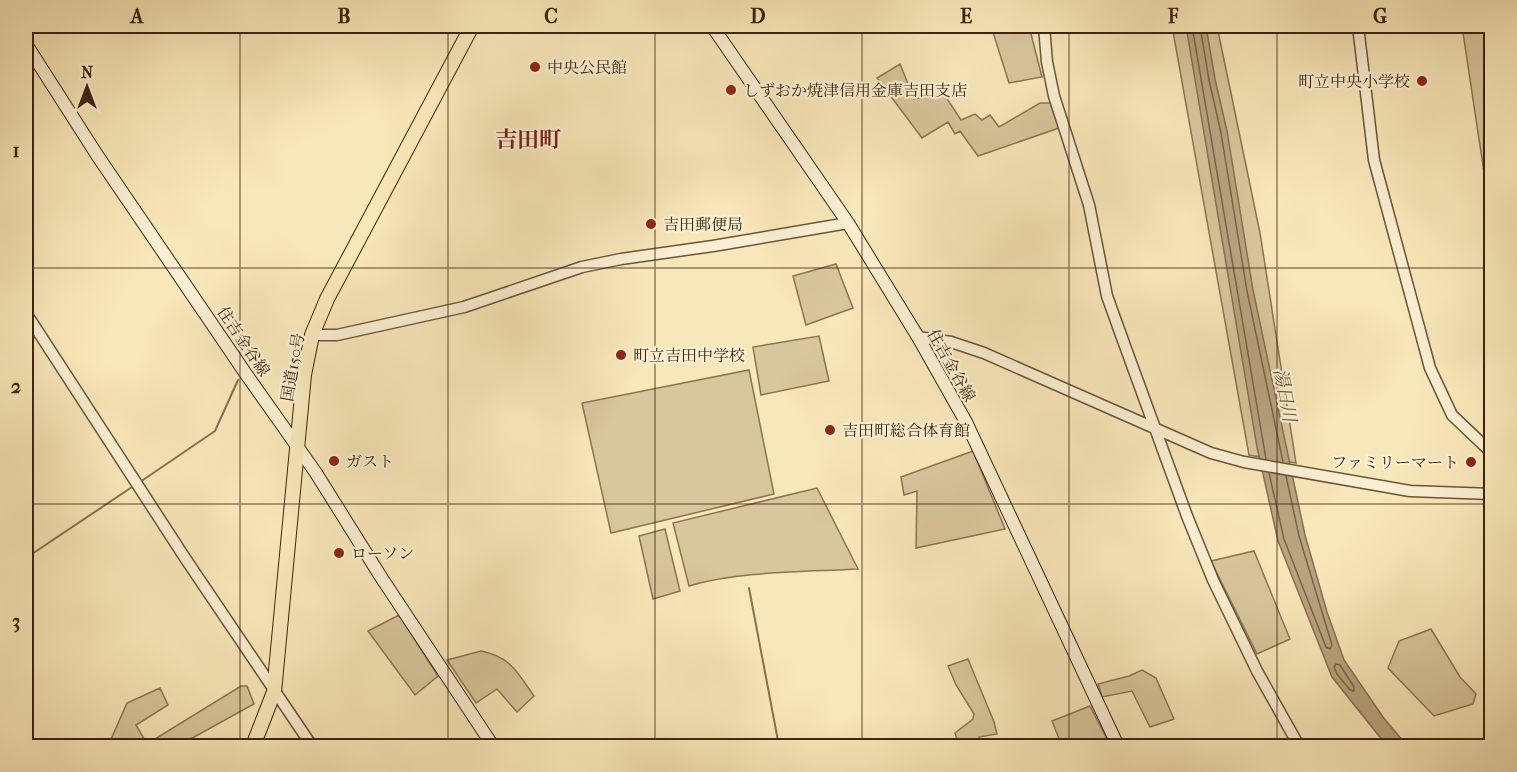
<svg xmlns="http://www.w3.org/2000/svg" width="1517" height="772" font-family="'IM FELL French Canon','Noto Serif JP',serif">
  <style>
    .green { fill: #d8c69c; stroke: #8a7455; stroke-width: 1.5 }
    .water { fill: #b8a47f; stroke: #867052; stroke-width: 1.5 }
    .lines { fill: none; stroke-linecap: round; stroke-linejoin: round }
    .shore { stroke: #7a6446; stroke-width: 1.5 }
    .stream { stroke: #867052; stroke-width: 2 }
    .tertiary-casing { stroke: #6b5439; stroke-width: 13 }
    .secondary-casing { stroke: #3c230e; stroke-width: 14 }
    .trunk-casing { stroke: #3c230e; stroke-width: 16 }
    .tertiary { stroke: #faefd2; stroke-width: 10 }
    .secondary { stroke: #faefd2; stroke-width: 12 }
    .trunk { stroke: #f8e7b9; stroke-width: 14 }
    .grid { fill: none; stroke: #3c230e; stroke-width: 1.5; stroke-opacity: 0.55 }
    .poi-dot { fill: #8f2418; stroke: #faefd2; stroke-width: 2 }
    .labels { text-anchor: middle; stroke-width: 4.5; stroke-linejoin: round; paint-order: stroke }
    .poi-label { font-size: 16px; fill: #3c230e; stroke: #faefd2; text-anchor: start }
    .street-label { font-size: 16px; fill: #3c230e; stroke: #faefd2 }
    .water-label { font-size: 18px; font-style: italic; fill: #675036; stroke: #faefd2 }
    .district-label { font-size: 22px; font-weight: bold; fill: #7a1f14; stroke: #faefd2 }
    .neatline { fill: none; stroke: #3c230e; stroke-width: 2 }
    .grid-label { font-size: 20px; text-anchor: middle; font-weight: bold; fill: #3c230e }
  </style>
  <rect width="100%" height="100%" fill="#f8e7b9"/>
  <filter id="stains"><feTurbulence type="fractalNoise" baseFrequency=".00333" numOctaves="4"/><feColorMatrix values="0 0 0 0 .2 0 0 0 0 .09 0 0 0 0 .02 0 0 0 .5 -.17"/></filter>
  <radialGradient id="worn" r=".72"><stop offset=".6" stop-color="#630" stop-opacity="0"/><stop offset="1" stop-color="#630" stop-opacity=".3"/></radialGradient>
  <path class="green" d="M991 26H1029L1042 77 1009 83Z
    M1172 26H1217L1260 233 1296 463 1249 455Z
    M1462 26H1491V178L1485 179Z
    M900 64 914 99 944 94 961 120 975 114 982 120 990 115 999 127 1040 103H1050L1062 127 978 156 960 131 955 134 948 122 922 138 877 78Z
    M836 264 853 308 806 325 793 276Z
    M819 336 829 381 761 395 753 347Z
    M749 370 774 494 611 533 582 403Z
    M973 451 1005 529 916 548 917 491 904 495 901 477Z
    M817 488 858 569C806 572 738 571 689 586L673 523Z
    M665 529 680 591 653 599 639 536Z
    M1254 551 1290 639 1257 654 1211 561Z
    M399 615 438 676 415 695 368 631Z
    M1431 629 1460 677 1476 694 1473 704 1434 716 1388 668 1399 641Z
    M481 651C511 657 517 672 534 696L517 712 497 689 476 703 447 660Z
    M968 659 994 722 997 734 979 737 980 746H959L955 733 973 719 974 714 956 685 948 666Z
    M1142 670 1156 678 1174 719 1150 727 1132 691 1102 697 1098 684 1129 676Z
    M241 686H247L254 704 178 746H108L127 703 160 688 168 705 136 725 147 744Z
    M1090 706 1106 737C1101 752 1075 747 1062 746L1052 721Z"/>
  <path class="water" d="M1186 26H1206L1215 79 1227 131 1253 290 1305 535 1327 612 1344 660 1383 717 1407 746H1387L1332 677 1278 541 1257 447Z"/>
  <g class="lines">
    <path class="shore" d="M1192 26 1266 459
      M1200 26 1209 80 1221 133 1247 291 1283 462
      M1269 473 1284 539 1326 647 1330 649 1332 645 1299 536 1286 476
      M1336 664 1340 665 1354 687V691L1350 690 1337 674 1334 667Z"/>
    <path class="stream" d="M140 482 215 431 238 380
      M26 558 135 485
      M749 588 779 746"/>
    <defs>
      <path id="tertiary" d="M1044 26 1047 62 1054 96 1089 205 1107 296 1121 335 1187 516 1213 580 1257 671 1299 746
        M1358 26 1374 160 1430 368 1452 415 1492 453
        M26 313 185 558 312 746
        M312 335H337L464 307 582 267 621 259 713 246 848 223
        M918 337 951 342 984 353 1211 453 1244 462 1410 491 1492 494"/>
      <path id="secondary" d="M712 26 848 223 918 337 966 422 1118 746
        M26 44 97 155 246 374 316 473 381 577 493 746"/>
      <path id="trunk" d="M253 746 274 692 304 375 312 335 327 299 472 26"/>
    </defs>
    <use href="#tertiary" class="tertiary-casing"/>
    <use href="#secondary" class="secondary-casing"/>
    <use href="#trunk" class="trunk-casing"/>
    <use href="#tertiary" class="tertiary"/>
    <use href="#secondary" class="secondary"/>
    <use href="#trunk" class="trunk"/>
  </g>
  <path class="grid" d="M240 26V746M448 26V746M655 26V746M862 26V746M1069 26V746M1277 26V746M26 268H1492M26 504H1492"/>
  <g class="poi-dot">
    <circle cx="535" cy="67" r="6"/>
    <circle cx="1422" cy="81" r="6"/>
    <circle cx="731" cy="90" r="6"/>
    <circle cx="651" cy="224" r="6"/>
    <circle cx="621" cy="355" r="6"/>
    <circle cx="830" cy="430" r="6"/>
    <circle cx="334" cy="461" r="6"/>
    <circle cx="1471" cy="462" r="6"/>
    <circle cx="339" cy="553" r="6"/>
  </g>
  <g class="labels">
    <g class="poi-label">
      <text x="547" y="73">中央公民館</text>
      <text x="1410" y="87" text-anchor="end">町立中央小学校</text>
      <text x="743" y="96">しずおか焼津信用金庫吉田支店</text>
      <text x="663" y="230">吉田郵便局</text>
      <text x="633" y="361">町立吉田中学校</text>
      <text x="842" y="436">吉田町総合体育館</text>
      <text x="346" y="467">ガスト</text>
      <text x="1459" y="468" text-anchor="end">ファミリーマート</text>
      <text x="351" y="559">ローソン</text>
    </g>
    <g class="street-label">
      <text transform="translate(244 341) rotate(56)" y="6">住吉金谷線</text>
      <text transform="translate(952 365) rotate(61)" y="6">住吉金谷線</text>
      <text transform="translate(292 367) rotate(-80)" y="6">国道150号</text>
    </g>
    <g class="water-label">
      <text transform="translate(1285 395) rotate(79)" y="6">湯日川</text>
    </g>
    <g class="district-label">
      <text x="528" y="147">吉田町</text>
    </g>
  </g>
  <rect width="1517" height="772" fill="none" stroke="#f8e7b9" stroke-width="66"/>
  <g transform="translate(87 87)" stroke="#faefd2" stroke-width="4.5" paint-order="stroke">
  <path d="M0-4.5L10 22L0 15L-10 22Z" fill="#3c230e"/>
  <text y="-9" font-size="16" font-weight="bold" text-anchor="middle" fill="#3c230e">N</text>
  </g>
  <rect x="33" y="33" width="1451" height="706" class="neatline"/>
  <g class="grid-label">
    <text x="137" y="23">A</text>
    <text x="344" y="23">B</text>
    <text x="551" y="23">C</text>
    <text x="758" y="23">D</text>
    <text x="966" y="23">E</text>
    <text x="1173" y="23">F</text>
    <text x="1380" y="23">G</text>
    <text x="16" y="157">1</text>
    <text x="16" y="393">2</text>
    <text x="16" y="628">3</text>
  </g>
  <rect width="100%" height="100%" filter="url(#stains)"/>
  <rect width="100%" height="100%" fill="url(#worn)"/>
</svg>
